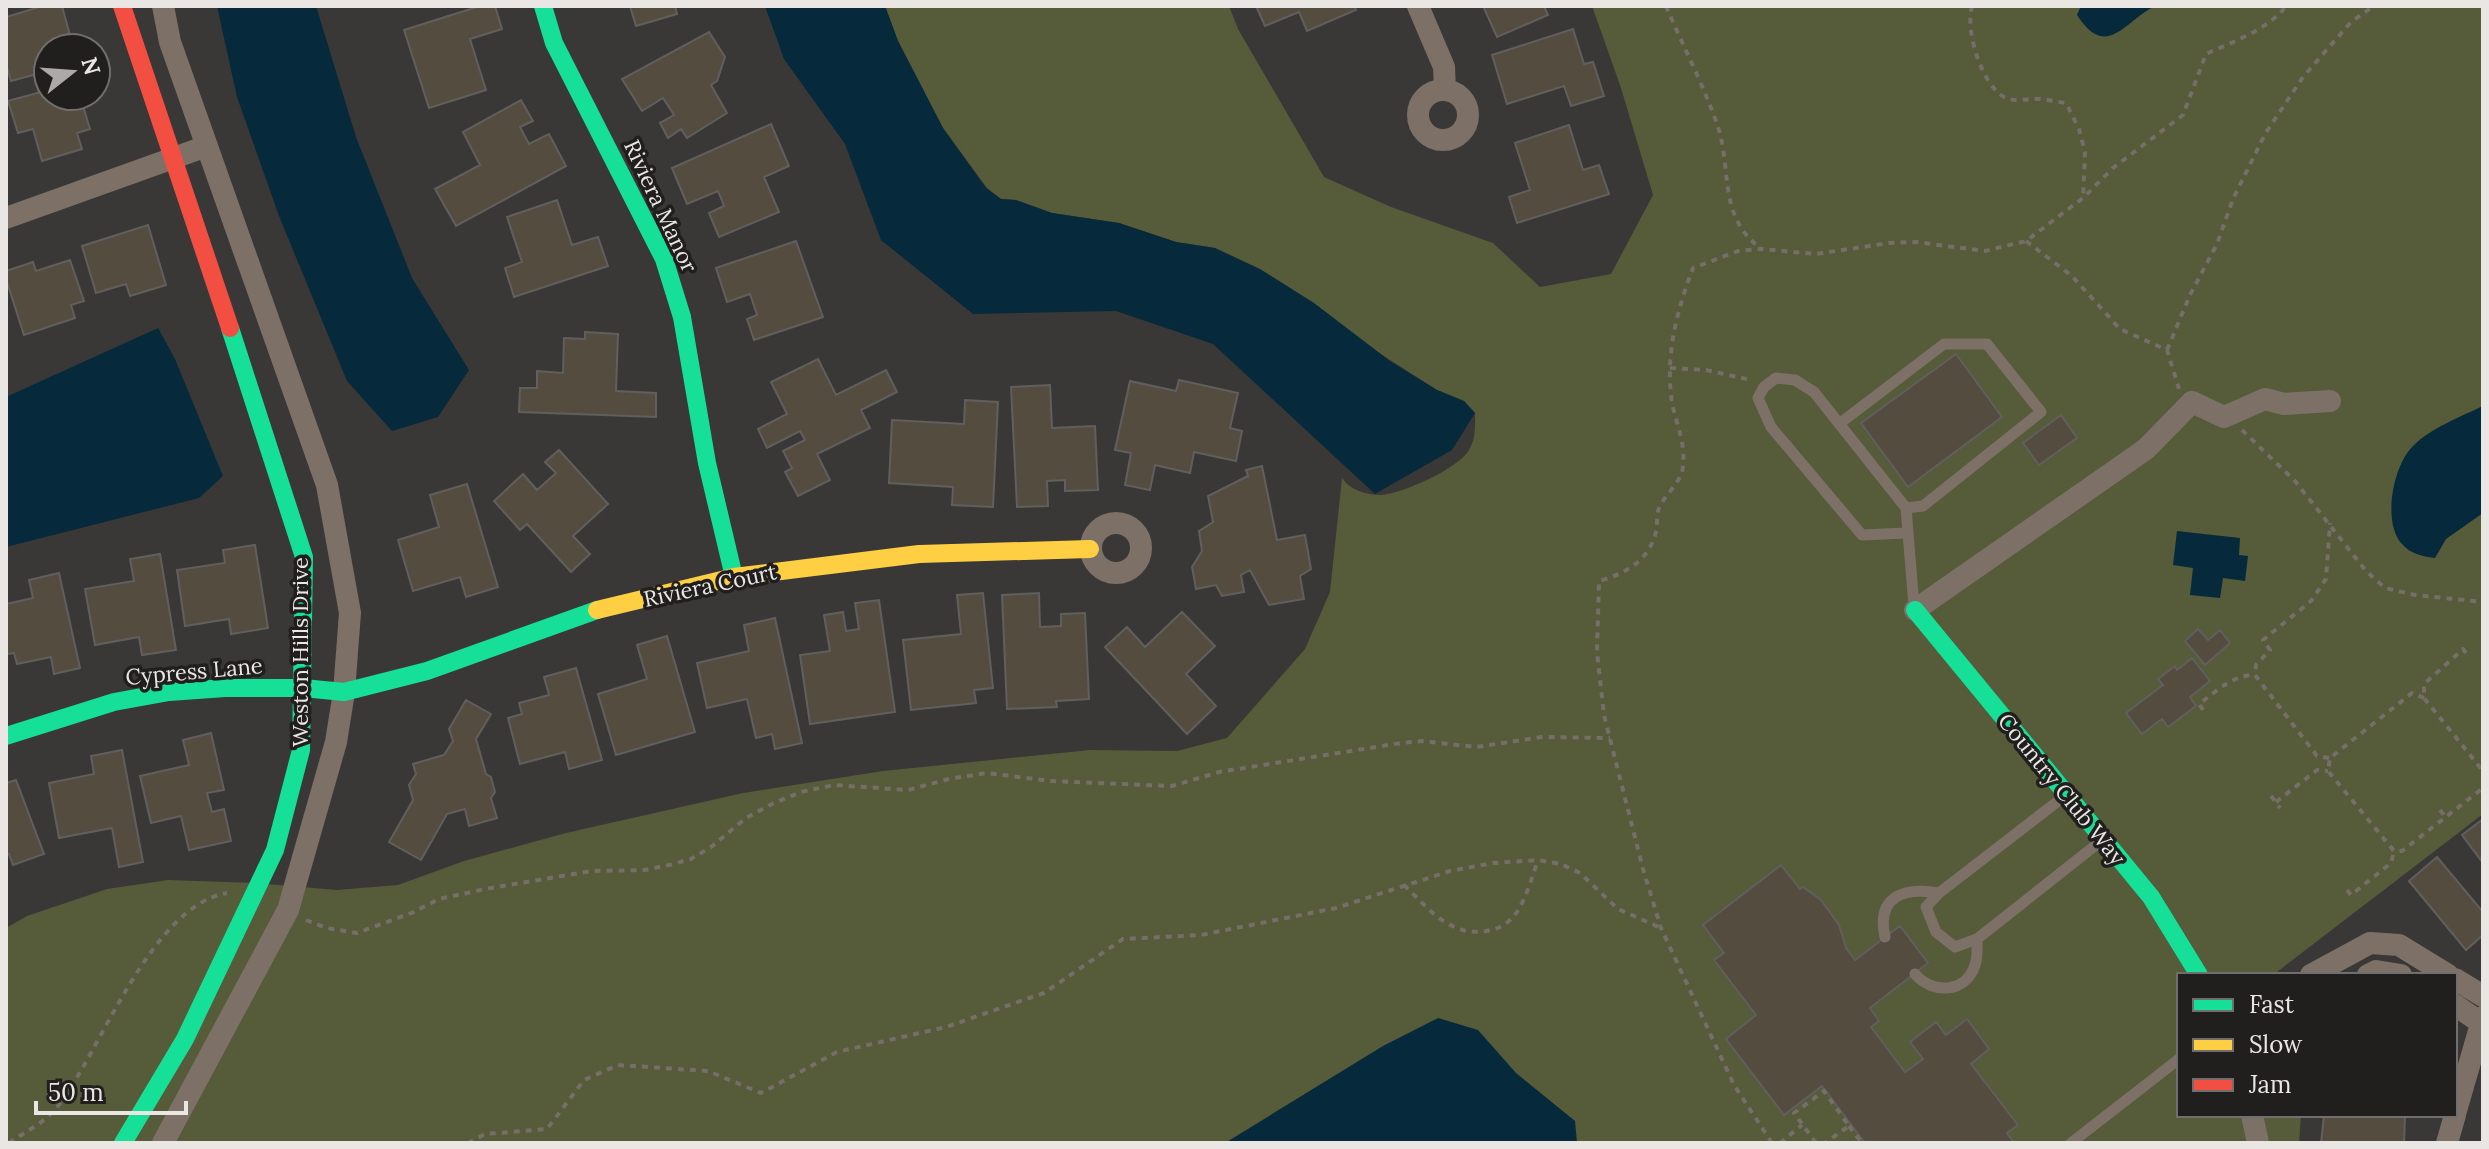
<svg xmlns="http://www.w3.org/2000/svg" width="2489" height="1149" font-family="Lora,serif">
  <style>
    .green { fill: #565b39 }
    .water { fill: #06293b }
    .building { fill: #554c40; stroke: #605f5d; stroke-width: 2 }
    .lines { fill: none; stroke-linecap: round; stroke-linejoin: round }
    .path { stroke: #766e68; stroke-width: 4; stroke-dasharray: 6 6; stroke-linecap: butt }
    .lane { stroke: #7d7067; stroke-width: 11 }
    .street { stroke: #7d7067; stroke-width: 22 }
    .fast { stroke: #16e098; stroke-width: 18 }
    .slow { stroke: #ffcf43; stroke-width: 18 }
    .jam { stroke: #f24e42; stroke-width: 18 }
    .labels { text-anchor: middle; stroke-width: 7; stroke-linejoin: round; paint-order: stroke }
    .street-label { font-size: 22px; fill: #e9e6e4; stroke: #211f1e }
  </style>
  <rect width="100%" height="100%" fill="#3a3836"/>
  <path class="green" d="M885 6H1229L1238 29 1324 177 1391 207 1493 243 1540 287 1611 274 1653 195 1621 88 1592 6H2483V814L2273 975H2179V1115H2301L2299 1143H6V928L27 916 107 889 168 880 255 883 337 890 398 885 464 861 566 833 743 793 883 771 1090 750 1177 751 1227 738 1305 649 1330 592 1342 478C1350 490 1366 495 1381 495 1402 494 1459 468 1469 450 1476 438 1475 426 1475 413L1464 401 1437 390 1215 248 1176 242 1119 223 1052 213 1016 200 1001 199 987 188 943 128 898 41Z"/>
  <path class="water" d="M217 6H316L356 137 412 278 469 370 438 417 392 431 347 381 279 216 237 97Z
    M765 6H885L898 41 943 128 986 188 1001 199 1016 200 1052 213 1119 223 1176 242 1215 248 1260 269 1314 303 1390 361 1437 390 1464 401 1475 413 1452 450 1375 494 1213 344 1116 311 973 314 881 240 845 144 784 59Z
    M2081 6H2155C2124 21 2107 61 2077 15Z
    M158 328 175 359 223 476 199 498 6 547V397Z
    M2483 406V513L2446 539 2435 558C2421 556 2411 554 2402 544 2382 523 2393 465 2413 446 2431 428 2460 417 2483 406Z
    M2177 531 2240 538 2239 555 2248 556 2245 581 2223 578 2220 598 2190 595 2193 568 2173 565Z
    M1438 1018 1478 1030 1516 1073 1575 1121 1577 1143H1225L1383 1046Z"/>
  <path class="building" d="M43 6H62L73 46 48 48V71L11 81 6 64V17Z
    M480 6H495L502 29 470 39 486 90 429 108 404 30Z
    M630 6H675L677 14 636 26Z
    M1256 6H1355L1356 10 1307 31 1299 12 1265 26Z
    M1483 6H1544L1548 15 1497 37Z
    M1573 29 1584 64 1593 62 1604 96 1571 106 1564 86 1507 104 1492 55Z
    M709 32 725 57 717 81 711 85 727 113 687 138 681 129 668 138 660 123 674 115 663 98 642 111 622 79Z
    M48 90V96H80L90 129 77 133 82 149 42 161 33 129 18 133 8 101Z
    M521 100 533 121 520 127 529 144 549 134 566 166 456 226 435 189 480 165 463 132Z
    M771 124 789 166 764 177 779 212 719 237 709 213 724 206 718 191 687 204 672 168Z
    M1569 125 1583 170 1599 165 1609 194 1517 223 1509 197 1530 190 1515 143Z
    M557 200 572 245 598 237 608 266 514 297 505 268 522 262 507 217Z
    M148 225 166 285 130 296 126 284 96 293 82 246Z
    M796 241 823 317 754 340 747 319 757 315 750 294 727 302 716 268Z
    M70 260 84 301 71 305 75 318 24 335 6 279V271L33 262 36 271Z
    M585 332 618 334 616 391 656 393V417L519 412 520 388H537V371L563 373 564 338 585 339Z
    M1956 354 2002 417 1908 487 1861 423Z
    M818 359 836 395 886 370 897 392 861 410 870 428 817 454 830 480 798 496 785 472 792 468 783 451 805 440 800 431 767 448 758 429 787 414 771 382Z
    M1179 380 1238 393 1230 428 1242 431 1236 461 1194 452 1190 473 1155 465 1150 490 1125 485 1131 453 1115 450 1130 381 1176 391Z
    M1050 385 1052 428 1095 426 1098 490 1065 491V480L1047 481 1048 506 1017 507 1011 387Z
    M965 400 998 402 993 507 952 505 953 487 889 483 892 420 964 424Z
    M2061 415 2077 438 2039 465 2023 443Z
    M559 450 608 504 573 536 590 554 571 572 527 524 520 530 494 501 523 474 537 490 556 473 545 462Z
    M1262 466 1277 540 1305 535 1311 569 1300 576 1304 599 1269 605 1250 570 1241 575 1244 592 1222 596 1216 585 1196 589 1192 567 1202 551 1199 531 1213 522 1208 496 1248 476 1246 470Z
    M467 484 498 587 466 597 460 577 413 591 398 540 439 527 430 495Z
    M255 545 268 628 231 634 229 619 185 626 177 570 225 563 223 550Z
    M160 554 176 650 142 655 139 637 95 645 85 589 134 581 130 559Z
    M59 573 80 668 54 674 51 657 17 664 14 653 6 654V604L33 598 29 580Z
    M983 593 993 688 974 690 976 703 911 710 903 640 961 634 957 595Z
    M1039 593 1040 627 1061 626V614L1085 613 1089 699 1056 701 1057 707 1007 709 1002 595Z
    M879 600 895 712 810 724 800 655 830 651 824 615 843 612 846 631 859 629 855 603Z
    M1182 612 1215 646 1186 674 1216 706 1187 734 1105 647 1127 627 1145 647Z
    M775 618 802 743 775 749 772 734 756 738 747 699 707 708 697 663 749 651 744 625Z
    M2198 629 2208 640 2220 630 2230 643 2205 665 2185 641Z
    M667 636 695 732 616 755 598 694 647 679 637 645Z
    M2192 658 2210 681 2190 697 2196 706 2168 727 2162 719 2142 734 2126 713 2163 685 2158 679 2175 666 2177 670Z
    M576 668 602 760 569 769 565 752 520 764 508 718 522 714 519 703 549 695 544 677Z
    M466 700 491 714 476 739 486 774 491 777 495 792 491 798 497 818 469 826 465 809 447 814 421 860 389 842 413 800 409 785 416 774 413 764 444 755 453 741 449 729Z
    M211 733 224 790 207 793 212 812 224 809 231 841 189 850 181 816 151 823 140 776 189 765 183 740Z
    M122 750 143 862 119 867 112 828 59 838 49 783 94 774 91 756Z
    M16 780 44 854 13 865 9 854 6 855V783Z
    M2483 819V863L2462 835Z
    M2437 857 2483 912V935L2466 950 2409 881Z
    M1781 865 1800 889 1803 887 1821 900 1839 925 1846 948 1855 960 1900 926 1928 963 1870 1008 1879 1021 1871 1027 1905 1072 1923 1059 1910 1042 1936 1022 1946 1035 1967 1019 1989 1049 1971 1064 2018 1125 2007 1133 2014 1143H1865L1822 1086 1784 1115 1726 1039 1756 1015 1714 960 1724 953 1703 925Z
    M2324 1115H2405L2404 1143H2321Z"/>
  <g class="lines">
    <path class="path" d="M1666 6C1682 44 1705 88 1718 127 1732 171 1718 215 1759 247
      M1972 6C1965 30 1981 84 2004 97 2015 103 2029 98 2041 99 2049 100 2058 102 2066 103L2079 129 2085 152 2083 198
      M2026 241 2072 276 2120 329 2167 350 2179 389
      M2167 350 2190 295 2217 244 2233 199 2265 134 2303 77 2351 22 2374 6
      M1670 368 1706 370 1751 380
      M2242 430 2295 481 2366 571 2385 588 2415 595 2483 602
      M2466 653 2463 649 2424 684V698L2483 771
      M2424 698 2412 693 2330 758 2328 771 2394 851H2402L2483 788
      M2203 710 2199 704C2217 691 2232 675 2255 675
      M2329 758 2317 756 2255 675 2256 665 2270 650 2263 640 2311 601 2326 579 2330 523
      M2271 796 2280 808
      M2276 802 2317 770 2328 771
      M2440 810 2446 818
      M1404 885C1428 908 1450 937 1486 931 1500 929 1509 923 1517 912 1527 896 1532 877 1538 860
      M2347 890 2351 895 2391 863 2394 851
      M306 920 326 928 357 933 414 912 439 899 485 889 592 871 645 870 669 865 691 859 711 847 746 818 772 804 801 792 834 785 908 790 949 779 987 773 1050 781 1172 786 1219 772 1401 743 1422 741 1476 747 1542 737 1610 738
      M1849 1126 1862 1143
      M9 1143C25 1132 46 1122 58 1106 102 1049 151 906 227 893
      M468 1143 485 1134 547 1129 584 1080 618 1065 708 1071 761 1093 837 1052 946 1027 1044 993 1123 939 1201 935 1336 908 1450 871 1493 863 1538 860 1561 864 1580 873 1618 909 1661 928
      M1772 1143 1734 1085 1661 928 1643 869 1604 715 1597 652 1599 581C1626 573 1648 562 1656 532 1658 525 1656 515 1659 508 1665 494 1682 482 1683 466 1686 438 1673 419 1671 394 1666 352 1678 307 1693 268L1738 251 1761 249 1816 254 1889 243 1916 242 1985 251 2026 241 2083 198 2113 168 2183 115 2206 54C2232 42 2268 30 2286 6
      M1780 1143 1802 1125
      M1816 1143 1794 1113 1824 1091 1849 1126 1825 1143"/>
    <path class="lane" d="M1839 424 1944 344H1987L2041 412 1923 506 1906 508
      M1907 533 1862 535 1771 427 1758 398 1764 387 1776 378 1795 380 1814 392 1906 508 1914 606
      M1939 893 1926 907 1936 932 1955 947 1977 939 2101 841
      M1885 937C1876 896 1904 887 1939 893L2066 795
      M1915 974C1933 995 1966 993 1975 965 1978 957 1977 947 1977 939
      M2071 1143 2179 1059"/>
    <path class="street" d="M163 6 170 42 327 485 350 613 344 692 336 742 288 910 163 1143
      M1418 6 1444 67 1445 90
      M1418 115a25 25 0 1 1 50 0a25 25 0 1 1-50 0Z
      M6 218 207 146
      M1091 548a25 25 0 1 1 50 0a25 25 0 1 1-50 0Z
      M1915 610 2146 449 2192 402 2224 417 2265 399 2284 404 2330 401
      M2311 975 2370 943 2399 945 2448 975
      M2368 975 2376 971 2401 975
      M2455 979 2483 996
      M2455 1005 2481 1023
      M2455 1114 2483 1017
      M2252 1115 2258 1143
      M2447 1143 2455 1115"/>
    <path class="fast" d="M543 6 554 43 664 259 682 317 707 463 734 577
      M1915 610 2151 897 2199 975
      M6 736 114 702 169 692 225 688H303L344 692 427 671 597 610
      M123 1143 185 1039 275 850 301 750 304 557 230 328"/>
    <path class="slow" d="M597 610 734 577 919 554 1090 549"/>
    <path class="jam" d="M122 6 230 328"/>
  </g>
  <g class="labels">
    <g class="street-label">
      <text transform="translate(661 206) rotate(65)" y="8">Riviera Manor</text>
      <text transform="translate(710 585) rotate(-12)" y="8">Riviera Court</text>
      <text transform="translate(300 652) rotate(-90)" y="8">Weston Hills Drive</text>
      <text transform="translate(194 671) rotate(-5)" y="8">Cypress Lane</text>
      <text transform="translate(2062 789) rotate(51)" y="8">Country Club Way</text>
    </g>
  </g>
  <rect width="2489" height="1149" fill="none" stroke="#e9e6e4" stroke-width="16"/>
  <rect x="2177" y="973" width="280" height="144" fill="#211f1e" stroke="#716f6d" stroke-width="2"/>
  <rect x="2193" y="999" width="40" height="12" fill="#16e098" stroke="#716f6d" stroke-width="2"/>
  <text x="2249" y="1013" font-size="24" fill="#e9e6e4">Fast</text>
  <rect x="2193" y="1039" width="40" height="12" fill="#ffcf43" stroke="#716f6d" stroke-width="2"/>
  <text x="2249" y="1053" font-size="24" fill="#e9e6e4">Slow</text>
  <rect x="2193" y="1079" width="40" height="12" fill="#f24e42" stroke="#716f6d" stroke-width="2"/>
  <text x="2249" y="1093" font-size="24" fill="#e9e6e4">Jam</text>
  <g transform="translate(72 72) rotate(73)"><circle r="38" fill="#211f1e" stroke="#716f6d" stroke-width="2"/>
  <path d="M0-6L14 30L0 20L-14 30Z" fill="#aca9a7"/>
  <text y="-12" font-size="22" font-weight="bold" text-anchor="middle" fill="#e9e6e4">N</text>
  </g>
  <path d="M36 1101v12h150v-12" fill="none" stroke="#e9e6e4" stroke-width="4"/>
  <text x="48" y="1101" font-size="24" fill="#e9e6e4" stroke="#211f1e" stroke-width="6" paint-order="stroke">50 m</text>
</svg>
